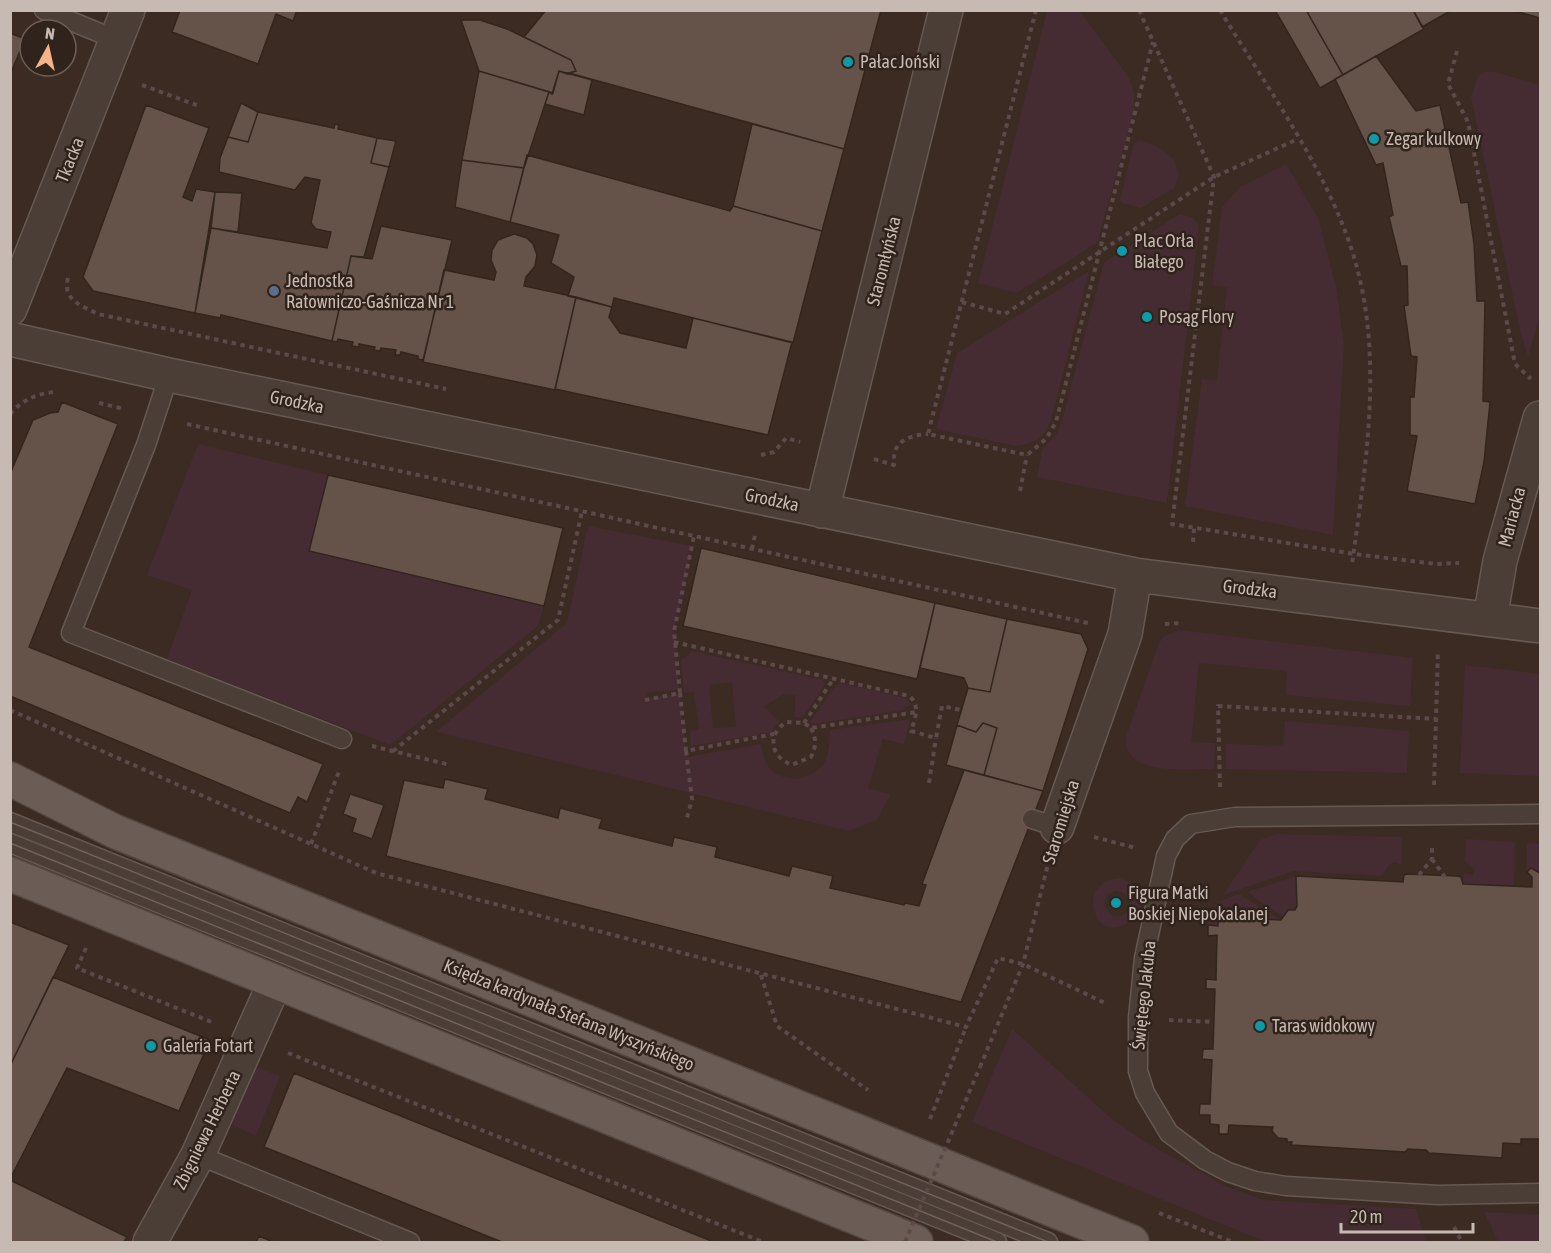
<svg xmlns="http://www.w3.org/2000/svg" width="1551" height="1253" font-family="'Asap Condensed',sans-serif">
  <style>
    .green { fill: #452c33; fill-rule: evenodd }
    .building { fill: #655349; stroke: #32251e; stroke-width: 1.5 }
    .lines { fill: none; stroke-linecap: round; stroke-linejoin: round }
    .service-casing { stroke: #665952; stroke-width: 21 }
    .minor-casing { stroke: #665952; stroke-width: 36 }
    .primary-casing { stroke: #544740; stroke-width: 36 }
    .path { stroke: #5d484a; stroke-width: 4; stroke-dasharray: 4.5 4.5; stroke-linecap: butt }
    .service { stroke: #4b3e37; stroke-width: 18 }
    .minor { stroke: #4b3e37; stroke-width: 33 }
    .primary { stroke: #6b5d55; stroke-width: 33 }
    .tram { stroke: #726259; stroke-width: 1.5 }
    .path-bridge { stroke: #5d484a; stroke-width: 4; stroke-dasharray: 4.5 4.5; stroke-linecap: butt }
    .culture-dot { fill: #0f9aa8; stroke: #30231c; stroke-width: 2 }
    .service-dot { fill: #5c6f8a; stroke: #30231c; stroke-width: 2 }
    .labels { text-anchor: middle; stroke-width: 5; stroke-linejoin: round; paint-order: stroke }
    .poi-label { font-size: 18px; fill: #c7bab2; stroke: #30231c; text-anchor: start }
    .street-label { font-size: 18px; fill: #c7bab2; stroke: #30231c }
  </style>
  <rect width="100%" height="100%" fill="#3b2b23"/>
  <path class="green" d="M1047 11H1080L1129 78 1134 92V111L1097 243 1017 293 978 283Z
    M1485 72H1495L1540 85V315L1528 357 1520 330 1471 97 1478 76Z
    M1139 141C1161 144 1188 163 1174 188L1141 208 1124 204 1120 200 1134 143Z
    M1286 164 1318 218 1337 291 1344 346 1333 535 1185 506 1202 379 1217 380 1227 287 1212 285 1222 207 1240 187Z
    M1180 214 1194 218 1199 226 1167 503 1037 477 1042 450 1058 432 1063 417 1104 262Z
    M1089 271 1051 420C1045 437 1034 444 1016 446L936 429 957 353Z
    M198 444 328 475 310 551 544 606 538 626 390 745 167 659 192 590 147 575Z
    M588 526 692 546 674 631 679 689 646 693 645 699 680 693 687 757 761 744C762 751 764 760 768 766 780 783 809 782 822 766 830 756 829 742 830 730L910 719 904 744 883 739 868 788 890 794 877 820 849 831 436 732 567 623Z
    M1179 630 1413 658 1410 706 1286 695 1287 671 1199 663 1191 742 1215 743 1214 769C1186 768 1124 778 1126 737L1158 645 1163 637Z
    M692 651 823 680 825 685 802 718 795 717V695L784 694 764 706 779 721 772 732 691 746 690 731 699 729 694 692 684 693 681 661ZM732 682 736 727 713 728 709 685Z
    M1465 665 1540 674V776L1460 773Z
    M841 683 905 698 911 704 903 710 813 724 810 722 836 685Z
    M1285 721 1409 731 1407 773 1226 769V744L1283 746Z
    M1276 834 1402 837V865L1395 862 1390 864 1382 876 1294 871 1223 895 1260 840Z
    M1466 839 1515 842 1514 885 1463 884 1464 873 1473 875 1475 869 1465 862Z
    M1527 843 1540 844V873L1531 868 1527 872Z
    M1296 876 1297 906 1295 910H1288L1282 916 1247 892Z
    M1118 878C1179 892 1108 959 1094 910 1089 893 1102 880 1118 878ZM1116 891 1124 893 1130 905C1127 914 1120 919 1111 915L1104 905 1108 894Z
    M1239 894 1281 920 1237 918V908H1229L1228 917H1218V926L1208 925C1209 904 1221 900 1239 894Z
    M1012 1029 1112 1119 1144 1141 1223 1185 1263 1200 1416 1209 1426 1242H1266L972 1122Z
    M255 1067 280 1076 256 1136 228 1123Z
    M1484 1212 1540 1215V1242H1498Z"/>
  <path class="building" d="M180 10H297L293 21 276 14 258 64 172 32Z
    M546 10H881L844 149 569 73 576 71 571 60 524 37Z
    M1275 10H1306L1343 75 1320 88Z
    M1306 10H1413L1424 29 1343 75Z
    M1413 10H1452L1422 27Z
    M1512 10H1540V18Z
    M461 20H480L507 29 571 60 576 71 567 74 559 71 553 93 479 71Z
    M10 33 25 39 10 75Z
    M1376 56 1416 111 1440 105 1461 203 1468 202 1474 244 1477 301H1485L1483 401 1490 402 1484 462 1475 504 1407 491 1417 436 1410 435V397H1414L1417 357 1411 356 1404 306 1408 305 1407 266H1401L1389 217 1393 215 1383 163 1376 165 1335 79Z
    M479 71 549 92 524 168 462 160Z
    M559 71 592 80 584 115 545 104 549 92 552 94Z
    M241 103 258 112 248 142 228 137Z
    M146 105 209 128 183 197 192 201 196 189 215 192 195 313 93 291 83 277Z
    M258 112 334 128 335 124 339 125 338 129 377 138 371 163 389 167 364 257 351 256 332 341 221 315 220 318 195 313 211 228 327 248 331 232 316 229 311 223 320 180 305 177 295 190 219 172 220 158 228 137 248 142Z
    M752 124 844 149 822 231 733 206Z
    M377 138 396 141 389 167 371 163Z
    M527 155 730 211 733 206 822 231 793 343 614 298 612 307 568 296 574 277 551 263 559 235 510 222Z
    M462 160 524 168 510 222 455 207Z
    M215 192 242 193 238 232 211 228Z
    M381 226 452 240 423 360 418 359V356L401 352 400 355H395L396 350 381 348 380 351 374 350 375 347 359 344V347L352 346 353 342 338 339 337 342 332 341 351 256 372 259Z
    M514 234 527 238 533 244 537 255 535 266 526 277 524 286 576 297 555 390 423 362 444 270 494 280 496 272 491 260 492 250 498 240Z
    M576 297 612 307 609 317 620 333 686 348 693 318 792 342 768 435 555 389Z
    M62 402 118 424 29 647 323 764 307 802 298 797 290 813 10 696V474L33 420 50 413 58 412Z
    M328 475 563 528 544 606 309 551Z
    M701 548 935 603 917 679 683 626Z
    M935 603 1007 619 990 692 968 688 964 678 920 668Z
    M1007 619 1081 634 1088 649 1043 791 984 775 997 728 983 723 976 732 957 725 968 688 990 692Z
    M983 723 997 728 984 775 946 765 957 725 976 732Z
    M964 770 1043 791 961 1002 386 856 404 780 443 788 445 779 488 789 485 799 558 818 560 808 602 819 599 828 672 846 674 837 717 847 715 857 789 876 792 866 833 876 830 888 904 905 905 903 919 906 926 885 922 884Z
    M350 794 384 805 372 839 352 832 356 819 343 814Z
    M1531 868 1540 873V1139H1521V1144L1503 1143 1502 1158 1429 1153 1426 1150 1408 1149 1405 1152 1291 1145 1292 1142H1287V1139L1278 1138 1272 1131 1273 1127 1229 1125 1228 1134H1219V1125L1210 1124V1115H1199L1200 1104H1210L1212 1060 1202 1059 1203 1049H1213L1215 989H1206V979L1216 980 1217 935 1208 936V925L1218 926V916L1228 917V908H1237V918L1281 920 1288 910H1295L1297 906 1296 876 1403 882 1404 875 1407 874 1457 876 1461 877 1463 884 1532 887V877L1527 872Z
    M10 922 69 945 10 1066Z
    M53 977 210 1040 179 1111 67 1068 10 1179V1066Z
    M294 1073 714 1242H502L264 1147Z
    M10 1180 127 1237 124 1242H10Z
    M259 1236 273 1242H256Z"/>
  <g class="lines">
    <defs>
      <path id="service" d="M44 10 117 40
        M169 375 146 445 71 633 342 739
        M1540 814 1235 817 1191 824 1175 839 1166 856 1144 958 1138 1018V1071L1145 1093 1169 1133 1205 1160 1228 1172 1255 1181 1286 1186 1438 1195 1540 1193
        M1032 819 1057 827
        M10 822 1048 1242
        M10 843 997 1242
        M198 1155 410 1242"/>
      <path id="minor" d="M10 309 128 10
        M10 339 169 375 1135 575 1540 626
        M822 511 946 10
        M1490 619 1500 561 1540 418
        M1057 827 1125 634 1135 575
        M150 1242 198 1155 275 982"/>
      <path id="primary" d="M10 779 116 832 1132 1242
        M10 874 916 1242"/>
    </defs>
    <use href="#service" class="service-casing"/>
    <use href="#minor" class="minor-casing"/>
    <use href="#primary" class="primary-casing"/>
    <path class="path" d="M1036 10 928 434 1027 455 1046 439 1056 422 1153 42
      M1139 10 1214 177 1172 524 1354 554 1436 564 1459 563
      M1220 10C1267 88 1328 171 1354 257 1384 357 1366 463 1352 564
      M1457 51 1448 84 1468 122 1515 364 1531 379
      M142 85 199 106
      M68 278C62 300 82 306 98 314L446 389
      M962 302 1005 314 1214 177 1298 139
      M99 403 124 409
      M10 414C22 400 36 394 54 392
      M187 424 1088 623
      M761 455 774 452 786 438 800 442
      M874 459 894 465C892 440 908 436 928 434
      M1020 491 1027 455
      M1193 542 1194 528
      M752 549 755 535
      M1165 624 1182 623
      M674 642 909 696C921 705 915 719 911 731L936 738 942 706 961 710
      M680 693 686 751 774 734
      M645 700 680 693 674 631 694 536
      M10 710 376 873 966 1027 998 958 1023 964 1107 1004
      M804 723 834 678
      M811 728C817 740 816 746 811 757L792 765C771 757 766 736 786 722L804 723 811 728 917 712
      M372 746 450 765
      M393 751 558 620 582 511
      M686 751 692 799 686 822
      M929 783 936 738
      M1434 785 1438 651
      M1220 787 1218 706 1436 719
      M1094 837 1136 848
      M311 844 340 769
      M1432 859 1445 877
      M1419 875 1432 859V846
      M86 948 77 968 214 1023
      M761 975 777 1026 868 1090
      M1169 1020 1214 1022
      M288 1053 763 1242
      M980 1067 1023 964 1048 864
      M930 1119 966 1027
      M1159 1213 1233 1242
      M1454 1227 1462 1242"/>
    <use href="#service" class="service"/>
    <use href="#minor" class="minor"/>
    <use href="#primary" class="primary"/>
    <path class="tram" d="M10 822 1048 1242
      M10 843 997 1242"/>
    <path class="path-bridge" d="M905 1242 980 1067"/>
  </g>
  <g class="culture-dot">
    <circle cx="848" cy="62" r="6"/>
    <circle cx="1374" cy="139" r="6"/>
    <circle cx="1122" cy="251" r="6"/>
    <circle cx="1147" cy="317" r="6"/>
    <circle cx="1116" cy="903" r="6"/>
    <circle cx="1260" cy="1026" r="6"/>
    <circle cx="151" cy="1046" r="6"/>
  </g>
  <circle class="service-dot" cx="274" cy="291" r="6"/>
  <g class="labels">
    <g class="poi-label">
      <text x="860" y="68">Pałac Joński</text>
      <text x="1386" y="145">Zegar kulkowy</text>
      <text x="1134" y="247">Plac Orła<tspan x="1134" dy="21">Białego</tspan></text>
      <text x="286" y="287">Jednostka<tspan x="286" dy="21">Ratowniczo-Gaśnicza Nr 1</tspan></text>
      <text x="1159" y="323">Posąg Flory</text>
      <text x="1128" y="899">Figura Matki<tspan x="1128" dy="21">Boskiej Niepokalanej</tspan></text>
      <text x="1272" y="1032">Taras widokowy</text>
      <text x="163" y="1052">Galeria Fotart</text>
    </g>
    <g class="street-label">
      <text transform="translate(70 160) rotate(-68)" y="6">Tkacka</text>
      <text transform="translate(884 261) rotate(-76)" y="6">Staromłyńska</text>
      <text transform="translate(297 402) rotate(12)" y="6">Grodzka</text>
      <text transform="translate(772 500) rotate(12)" y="6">Grodzka</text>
      <text transform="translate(1512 517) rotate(-75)" y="6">Mariacka</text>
      <text transform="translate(1250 589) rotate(7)" y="6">Grodzka</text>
      <text transform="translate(1061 822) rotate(-73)" y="6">Staromiejska</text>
      <text transform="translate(1144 995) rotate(-84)" y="6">Świętego Jakuba</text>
      <text transform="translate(569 1015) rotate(22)" y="6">Księdza kardynała Stefana Wyszyńskiego</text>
      <text transform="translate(207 1130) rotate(-64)" y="6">Zbigniewa Herberta</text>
    </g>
  </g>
  <rect width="1551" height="1253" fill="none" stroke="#c7bab2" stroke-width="24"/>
  <g transform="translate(48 48) rotate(8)"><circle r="28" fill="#30231c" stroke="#6c5f58" stroke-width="1.5"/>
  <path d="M0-4.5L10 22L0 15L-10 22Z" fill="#f5b389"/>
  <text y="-9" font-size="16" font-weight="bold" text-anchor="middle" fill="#c7bab2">N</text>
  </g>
  <path d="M1341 1223v9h132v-9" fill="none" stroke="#c7bab2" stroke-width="3"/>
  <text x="1350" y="1223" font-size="18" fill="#c7bab2" stroke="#30231c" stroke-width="4.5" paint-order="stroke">20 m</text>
</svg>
